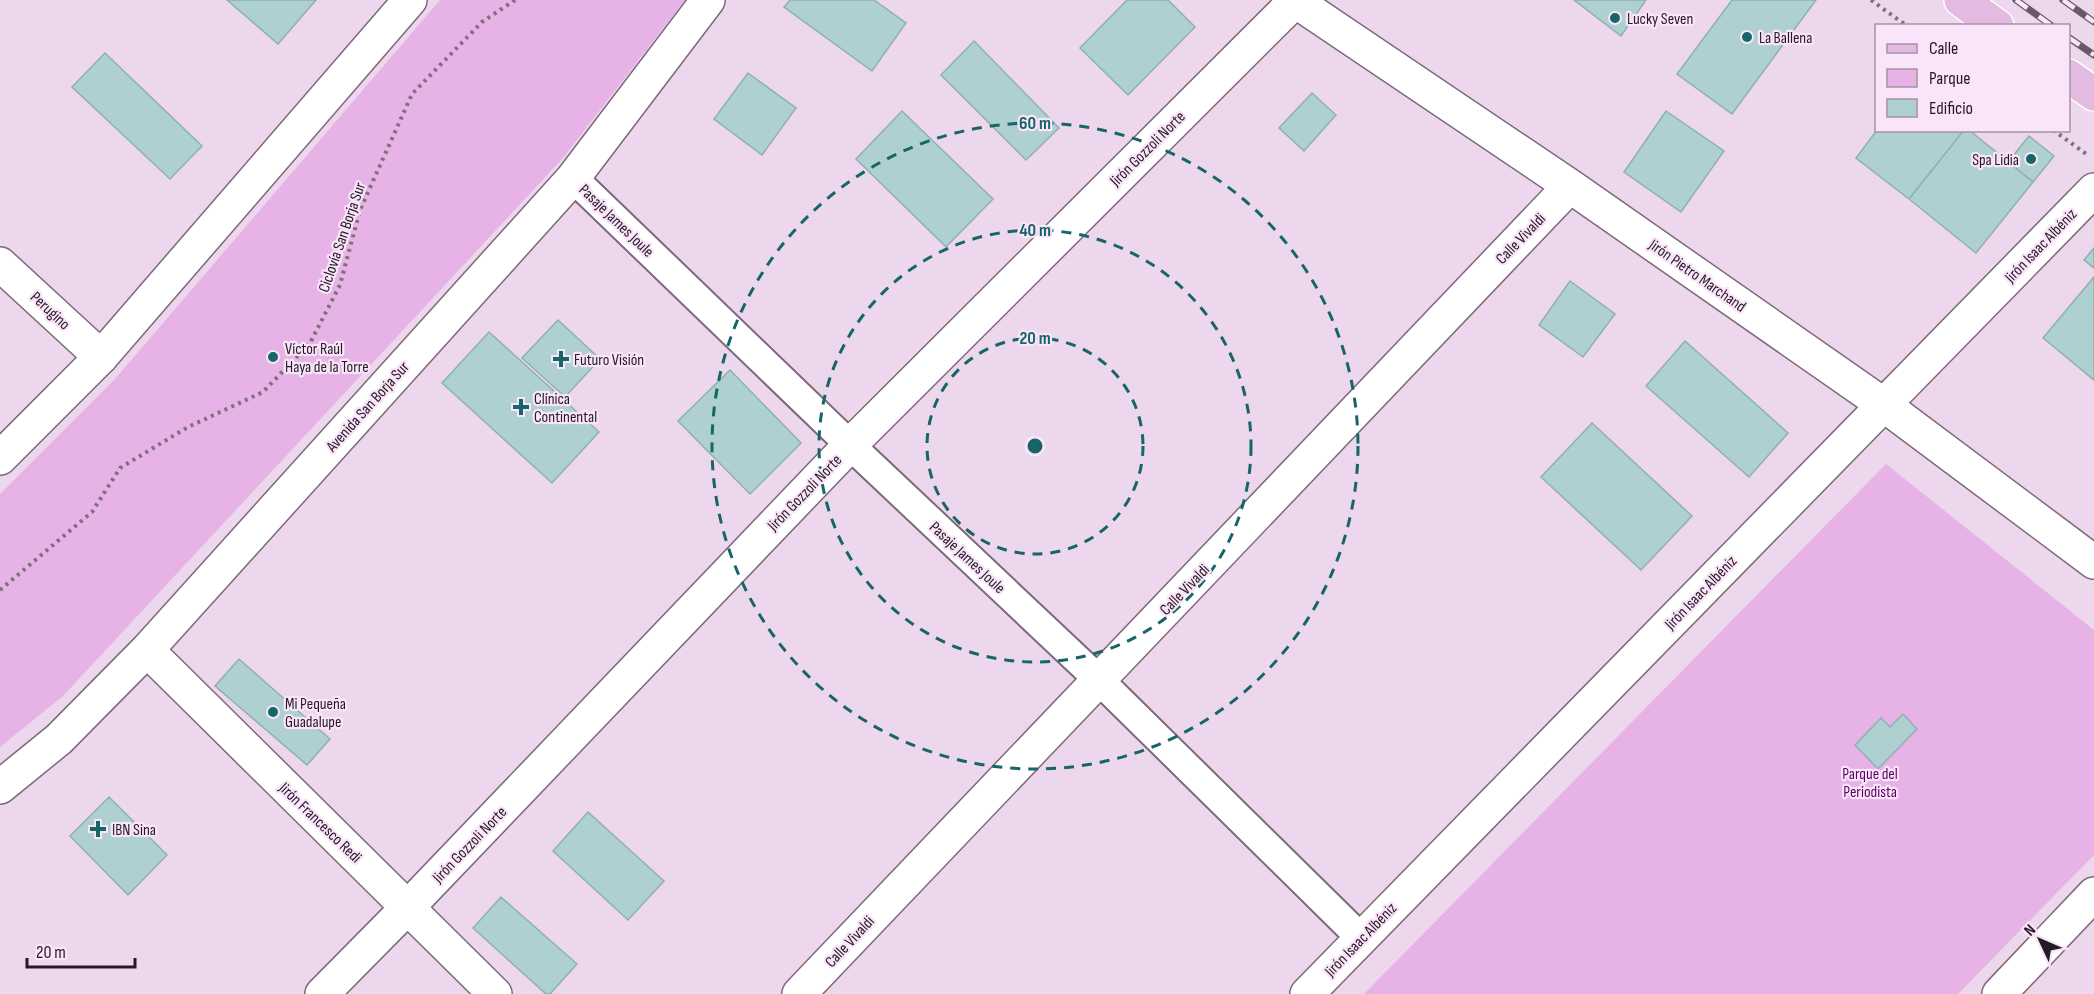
<svg xmlns="http://www.w3.org/2000/svg" width="2094" height="994" font-family="'Sofia Sans Condensed',sans-serif">
  <style>
    .green { fill: #e7b2e6 }
    .building { fill: #aed0d1; stroke: #8fb0b1; stroke-width: 1.5 }
    .lines { fill: none; stroke-linecap: round; stroke-linejoin: round }
    .pedestrian-casing { stroke: #7c697b; stroke-width: 32 }
    .minor-casing { stroke: #7c697b; stroke-width: 36 }
    .secondary-casing { stroke: #7c697b; stroke-width: 36 }
    .primary-casing { stroke: #fff; stroke-width: 36 }
    .path { stroke: #7f707e; stroke-width: 4; stroke-dasharray: 3 4.5; stroke-linecap: butt }
    .pedestrian { stroke: #fff; stroke-width: 28 }
    .minor { stroke: #fff; stroke-width: 33 }
    .secondary { stroke: #fff; stroke-width: 33 }
    .primary { stroke: #e3bae2; stroke-width: 33 }
    .rail-casing { stroke: #675a67; stroke-width: 7 }
    .rail { stroke: #fae4f9; stroke-width: 4.5; stroke-dasharray: 14; stroke-linecap: butt }
    .ring { fill: none; stroke: #166568; stroke-width: 3; stroke-dasharray: 10 8 }
    .poi-dot { fill: #166568; stroke: #fae4f9; stroke-width: 2 }
    .labels { text-anchor: middle; stroke-width: 4.5; stroke-linejoin: round; paint-order: stroke }
    .poi-label { font-size: 16px; fill: #231b23; stroke: #fae4f9; text-anchor: start }
    .street-label { font-size: 16px; fill: #231b23; stroke: #fae4f9 }
    .park-label { font-size: 16px; fill: #5d0060; stroke: #fae4f9 }
    .centre { fill: #166568; stroke: #fae4f9; stroke-width: 3 }
    .ring-label { font-size: 18px; text-anchor: middle; font-weight: bold; fill: #166568; stroke: #fae4f9; stroke-width: 4.5; stroke-linejoin: round; paint-order: stroke }
  </style>
  <rect width="100%" height="100%" fill="#edd7ec"/>
  <path class="green" d="M440 0H685L563 158 63 696 0 747V494L115 379Z
    M1886 464 2094 630V855L1958 994H1364Z"/>
  <path class="building" d="M227 0H316L278 44Z
    M790 0H874L906 23 872 71 784 7Z
    M1127 0H1168L1195 27 1128 95 1080 48Z
    M1574 0H1646L1621 36Z
    M1732 0H1816L1732 114 1677 74Z
    M974 41 1059 128 1026 160 941 75Z
    M105 53 202 146 170 179 72 87Z
    M748 73 796 108 762 155 714 119Z
    M1312 93 1336 115 1304 151 1279 128Z
    M902 111 993 199 946 247 856 159Z
    M1666 111 1724 151 1681 212 1624 172Z
    M1877 130H1964L1909 199 1856 158Z
    M1964 130H1969L2033 182 1976 253 1909 199Z
    M2029 136 2054 156 2033 182 2008 162Z
    M2094 248V268L2084 260Z
    M2094 277V380L2043 338Z
    M1570 281 1615 314 1583 357 1539 325Z
    M558 320 600 359 565 397 522 358Z
    M489 332 599 432 552 483 442 383Z
    M1685 341 1788 433 1749 477 1646 386Z
    M730 370 801 443 750 494 678 421Z
    M1592 423 1692 516 1641 570 1541 477Z
    M239 659 330 739 307 765 215 686Z
    M1903 714 1917 729 1878 769 1855 745 1881 718 1890 727Z
    M109 797 167 855 128 895 70 836Z
    M588 812 664 881 628 920 553 851Z
    M501 897 577 964 550 994H546L473 928Z"/>
  <g class="lines">
    <defs>
      <path id="pedestrian" d="M573 178 850 445 1098 679 1361 938"/>
      <path id="minor" d="M1294 0 1570 186 1884 405 2094 562
        M0 264 101 357
        M147 650 495 994
        M322 994 408 907 850 445 1296 0
        M799 994 1570 186
        M1307 994 2094 190
        M1999 994 2094 894"/>
      <path id="secondary" d="M0 458 101 357 410 0
        M0 787 59 739 147 650 573 178 708 0"/>
      <path id="primary" d="M1961 0 1997 26
        M2068 76 2094 94"/>
    </defs>
    <use href="#pedestrian" class="pedestrian-casing"/>
    <use href="#minor" class="minor-casing"/>
    <use href="#secondary" class="secondary-casing"/>
    <use href="#primary" class="primary-casing"/>
    <path class="path" d="M1871 0 1907 26
      M2053 130 2089 156
      M0 590 92 512 120 468 188 427 263 392 310 343 340 285 360 210 412 94 482 22 515 0"/>
    <use href="#pedestrian" class="pedestrian"/>
    <use href="#minor" class="minor"/>
    <use href="#secondary" class="secondary"/>
    <use href="#primary" class="primary"/>
    <defs>
      <path id="rail" d="M2016 0 2052 26
        M2063 0 2094 22
        M2068 37 2094 55"/>
    </defs>
    <use href="#rail" class="rail-casing"/>
    <use href="#rail" class="rail"/>
  </g>
  <g class="ring">
    <circle cx="1035" cy="446" r="108"/>
    <circle cx="1035" cy="446" r="216"/>
    <circle cx="1035" cy="446" r="323"/>
  </g>
  <g class="poi-dot">
    <circle cx="1615" cy="18" r="6"/>
    <circle cx="1747" cy="37" r="6"/>
    <circle cx="2031" cy="159" r="6"/>
    <circle cx="273" cy="357" r="6"/>
    <path d="M558 350h6v6h6v6h-6v6h-6v-6h-6v-6h6z"/>
    <path d="M518 398h6v6h6v6h-6v6h-6v-6h-6v-6h6z"/>
    <circle cx="273" cy="712" r="6"/>
    <path d="M95 820h6v6h6v6h-6v6h-6v-6h-6v-6h6z"/>
  </g>
  <g class="labels">
    <g class="poi-label">
      <text x="1627" y="24">Lucky Seven</text>
      <text x="1759" y="43">La Ballena</text>
      <text x="2019" y="165" text-anchor="end">Spa Lidia</text>
      <text x="285" y="354">Víctor Raúl<tspan x="285" dy="18">Haya de la Torre</tspan></text>
      <text x="574" y="365">Futuro Visión</text>
      <text x="534" y="404">Clínica<tspan x="534" dy="18">Continental</tspan></text>
      <text x="285" y="709">Mi Pequeña<tspan x="285" dy="18">Guadalupe</tspan></text>
      <text x="112" y="835">IBN Sina</text>
    </g>
    <g class="street-label">
      <text transform="translate(1147 148) rotate(-45)" y="6">Jirón Gozzoli Norte</text>
      <text transform="translate(617 220) rotate(44)" y="6">Pasaje James Joule</text>
      <text transform="translate(341 237) rotate(-71)" y="6">Ciclovía San Borja Sur</text>
      <text transform="translate(1520 238) rotate(-46)" y="6">Calle Vivaldi</text>
      <text transform="translate(2040 245) rotate(-46)" y="6">Jirón Isaac Albéniz</text>
      <text transform="translate(1698 275) rotate(35)" y="6">Jirón Pietro Marchand</text>
      <text transform="translate(51 310) rotate(43)" y="6">Perugino</text>
      <text transform="translate(367 406) rotate(-48)" y="6">Avenida San Borja Sur</text>
      <text transform="translate(804 492) rotate(-46)" y="6">Jirón Gozzoli Norte</text>
      <text transform="translate(968 557) rotate(43)" y="6">Pasaje James Joule</text>
      <text transform="translate(1184 589) rotate(-46)" y="6">Calle Vivaldi</text>
      <text transform="translate(1700 592) rotate(-46)" y="6">Jirón Isaac Albéniz</text>
      <text transform="translate(321 822) rotate(44)" y="6">Jirón Francesco Redi</text>
      <text transform="translate(469 844) rotate(-46)" y="6">Jirón Gozzoli Norte</text>
      <text transform="translate(1360 939) rotate(-46)" y="6">Jirón Isaac Albéniz</text>
      <text transform="translate(849 941) rotate(-47)" y="6">Calle Vivaldi</text>
    </g>
    <g class="park-label">
      <text x="1870" y="779">Parque del<tspan x="1870" dy="18">Periodista</tspan></text>
    </g>
  </g>
  <circle cx="1035" cy="446" r="9" class="centre"/>
  <g class="ring-label">
    <text x="1035" y="129">60 m</text>
    <text x="1035" y="236">40 m</text>
    <text x="1035" y="344">20 m</text>
  </g>
  <rect x="1875" y="24" width="195" height="108" fill="#fae4f9" stroke="#a494a3" stroke-width="1.5"/>
  <rect x="1887" y="44" width="30" height="9" fill="#e3bae2" stroke="#a494a3" stroke-width="1.5"/>
  <text x="1929" y="54" font-size="18" fill="#231b23">Calle</text>
  <rect x="1887" y="69" width="30" height="18" fill="#e7b2e6" stroke="#a494a3" stroke-width="1.5"/>
  <text x="1929" y="84" font-size="18" fill="#231b23">Parque</text>
  <rect x="1887" y="99" width="30" height="18" fill="#aed0d1" stroke="#a494a3" stroke-width="1.5"/>
  <text x="1929" y="114" font-size="18" fill="#231b23">Edificio</text>
  <g transform="translate(2040 940) rotate(314)" stroke="#fae4f9" stroke-width="4.5" paint-order="stroke">
  <path d="M0-4.5L10 22L0 15L-10 22Z" fill="#231b23"/>
  <text y="-9" font-size="16" font-weight="bold" text-anchor="middle" fill="#231b23">N</text>
  </g>
  <path d="M27 958v9h108v-9" fill="none" stroke="#231b23" stroke-width="3"/>
  <text x="36" y="958" font-size="18" fill="#231b23" stroke="#fae4f9" stroke-width="4.5" paint-order="stroke">20 m</text>
</svg>
